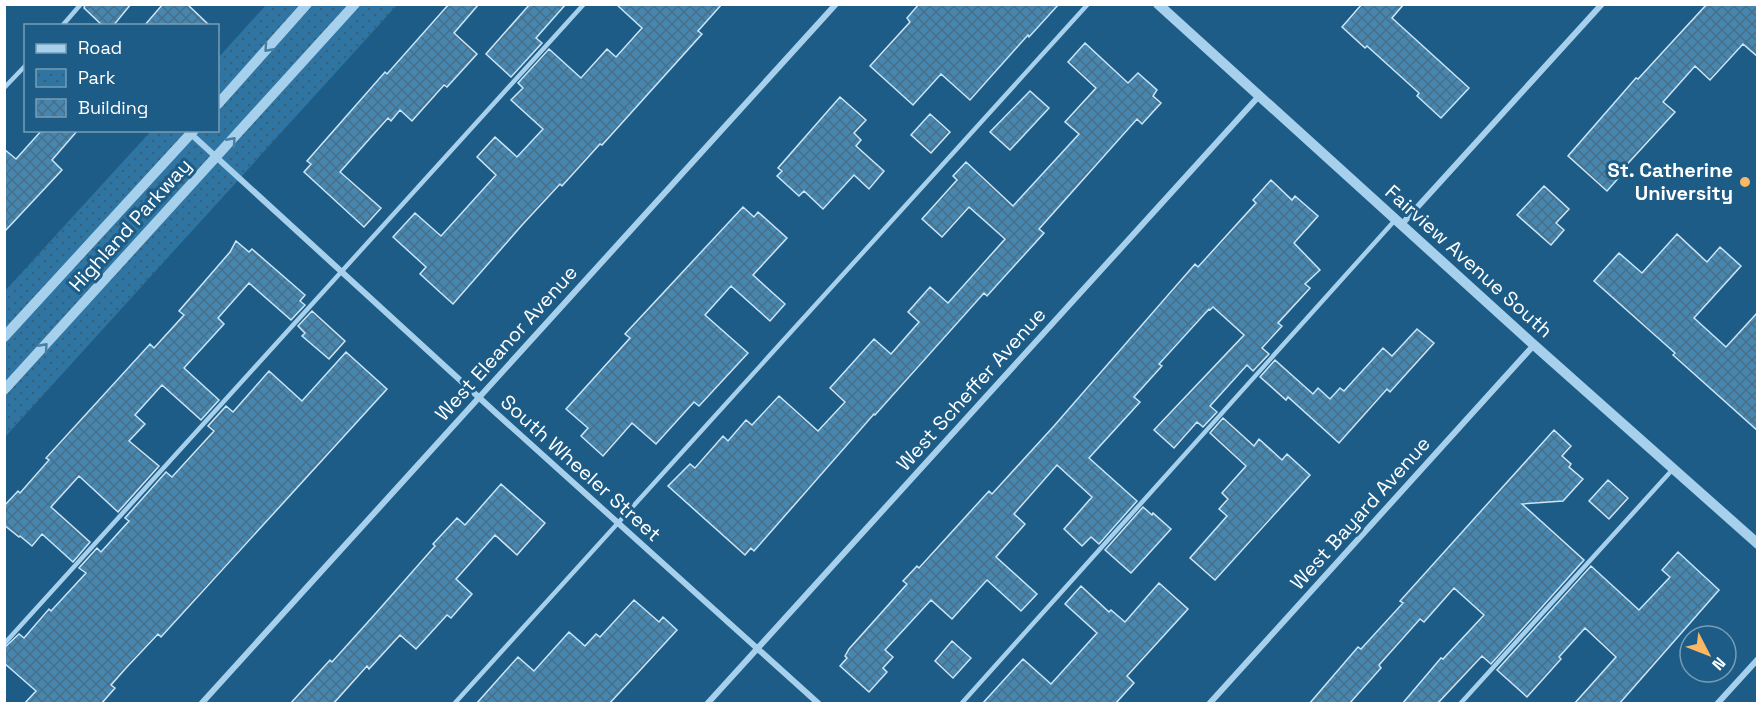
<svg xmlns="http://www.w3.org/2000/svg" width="1762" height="708" font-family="'Space Grotesk',sans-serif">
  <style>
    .park { fill: url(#park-dots) }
    .building { fill: url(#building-cross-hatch); stroke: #cbe6f8; stroke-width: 1.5 }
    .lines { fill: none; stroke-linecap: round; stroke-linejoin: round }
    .service { stroke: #a6d0eb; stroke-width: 4.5 }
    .minor { stroke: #a6d0eb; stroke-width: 6 }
    .tertiary { stroke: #a6d0eb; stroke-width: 10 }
    .oneway { stroke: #467fa4 }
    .poi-dot { fill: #fab764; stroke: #1d5c86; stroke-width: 2 }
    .labels { text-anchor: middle; stroke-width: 6; stroke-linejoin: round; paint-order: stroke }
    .poi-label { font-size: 20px; font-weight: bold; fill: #fff; stroke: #1d5c86; text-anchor: end }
    .street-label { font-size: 20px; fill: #fff; stroke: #1d5c86 }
  </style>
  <defs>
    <pattern id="park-dots" width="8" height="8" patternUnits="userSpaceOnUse" patternTransform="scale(1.5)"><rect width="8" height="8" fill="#2e75a3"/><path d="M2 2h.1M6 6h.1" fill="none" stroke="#3e5e73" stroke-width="1.8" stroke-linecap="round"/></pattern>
    <pattern id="building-cross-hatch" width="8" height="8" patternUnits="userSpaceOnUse" patternTransform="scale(1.5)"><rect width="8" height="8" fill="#4686af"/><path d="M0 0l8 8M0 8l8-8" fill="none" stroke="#486f87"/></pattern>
  </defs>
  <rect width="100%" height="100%" fill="#1d5c86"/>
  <path class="park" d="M266 5H397L5 437 4 292 151 131 218 130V58Z"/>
  <path class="building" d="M85 4H131L113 26H103L84 8Z
    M163 4H187L210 26H144Z
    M449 4H479L454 33 477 54 447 87 444 85 412 121 400 110 391 121 388 118 340 172 381 208 364 227 304 172 311 164 307 161 385 72 387 74Z
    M530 4H566L536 38 542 43 511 77 486 54Z
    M616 4H722L698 31 702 34 602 145 600 144 562 186 560 184 523 224 453 304 420 274 426 267 393 237 415 213 441 236 496 175 477 157 495 137 517 157 543 129 511 100 523 88 518 83 549 49 581 78 607 49 616 57 642 28Z
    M919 4H1059L1029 37 1028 35 970 100 941 74 913 105 870 66 910 22 907 18Z
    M1362 4H1404L1392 18 1469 88 1441 118 1417 96 1419 93 1367 46 1365 48 1342 27Z
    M1707 4H1758V57L1743 44 1710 80 1695 66 1663 102 1675 112 1620 172 1622 174 1607 191 1568 156 1636 78 1638 79Z
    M1085 43 1128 83 1138 73 1157 90 1153 96 1161 103 1142 124 1137 119 1039 229 1044 233 987 296 984 293 875 415 874 414 754 551 751 548 745 555 668 486 690 464 695 468 723 436 728 441 746 420 752 425 779 396 818 431 845 402 830 388 874 339 891 354 919 322 908 312 930 287 948 303 1005 239 969 207 942 237 922 219 957 180 953 176 966 162 1013 206 1079 134 1065 122 1096 88 1068 62Z
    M1030 91 1049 108 1010 150 990 132Z
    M840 97 866 120 854 133 861 140 856 146 884 171 869 189 854 175 823 209 804 191 799 196 777 176 782 171 778 168Z
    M930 114 950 132 931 153 911 135Z
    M42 130H78L52 160 62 170 4 232V149L16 159Z
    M1271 180 1292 200 1295 196 1318 216 1294 243 1320 270 1305 284 1310 288 1278 323 1282 326 1262 348 1269 354 1253 371 1247 365 1210 406 1217 412 1203 427 1197 422 1174 448 1154 430 1244 335 1213 307 1210 310 1209 309 1159 364 1162 366 1134 397 1140 402 1089 458 1137 501 1099 544 1091 537 1082 546 1064 529 1092 497 1057 465 1014 514 1025 524 996 557 1037 594 1021 611 987 580 952 619 931 600 885 650 893 657 883 668 887 672 869 692 840 666 847 658 845 656 849 649 907 584 903 581 917 566 919 568 989 491 992 494 1054 426 1195 264 1198 267 1256 203 1253 200Z
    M1544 186 1569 209 1556 223 1564 230 1551 245 1517 215Z
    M743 207 754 217 758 212 787 238 753 275 785 304 770 321 731 286 705 315 748 353 699 406 694 402 656 444 632 423 603 456 581 436 588 428 566 409 630 338 625 334Z
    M1677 234 1707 262 1720 247 1741 266 1694 318 1726 347 1758 312V431L1673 355 1675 353 1594 281 1619 253 1642 273Z
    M236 241 249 252 252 249 305 295 300 301 305 305 291 320 249 283 218 318 224 324 184 368 219 400 201 420 162 385 135 415 145 424 129 441 159 466 118 512 79 476 51 507 90 542 73 562 42 534 32 546 20 536 19 537 4 525V506L18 491 20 493 49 460 46 458 150 344 154 348 184 315 179 311 230 252Z
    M312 311 345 341 329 359 302 336 305 333 298 326Z
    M1417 329 1434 343 1390 392 1387 389 1339 443 1288 397 1286 400 1260 377 1275 360 1313 394 1318 388 1330 399 1340 388 1344 391 1383 348 1392 356Z
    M346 352 387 389 161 637 158 634 126 668 111 685 115 688 101 704H24L36 691 4 663V648L19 634 24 638 49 609 51 611 86 573 79 568 97 548 101 552 129 521 125 518 166 472 172 477 214 431 208 426 226 406 233 412 269 371 302 401Z
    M1223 418 1254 446 1259 439 1282 460 1287 454 1310 475 1215 580 1190 558 1227 516 1219 509 1228 499 1222 493 1246 466 1210 433Z
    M1554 430 1571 446 1562 456 1571 464 1569 467 1583 479 1563 501 1522 504 1584 560 1491 664 1482 656 1437 704H1402L1441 658 1443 659 1484 615 1454 588 1424 622 1420 619 1379 665 1381 668 1349 704H1309L1358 647 1361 649 1403 603 1400 601Z
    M1608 480 1628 498 1609 519 1589 501Z
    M501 484 545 523 517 555 495 535 456 579 472 594 451 618 447 615 416 649 400 635 369 669 367 666 333 704H290L330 660 332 662 376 613 435 546 433 544 457 518 465 525Z
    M1143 507 1152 515 1153 513 1171 529 1131 573 1105 550Z
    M1678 552 1719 590 1619 704H1574L1616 657 1585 628 1559 657 1561 659 1527 697 1497 670 1591 566 1639 610 1670 577 1662 570Z
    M1159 583 1188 609 1127 676 1134 683 1115 704H982L1023 659 1051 684 1097 633 1065 604 1081 586 1109 612 1111 610 1125 622Z
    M634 600 659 622 663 617 677 630 609 704H476L518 657 534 671 569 632 585 646 596 634 600 637Z
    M952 641 971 658 953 678 935 661Z"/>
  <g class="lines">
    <path class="service" d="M62 26 81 4
      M4 88 26 65
      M4 644 584 4
      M454 704 1088 4
      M961 704 1396 219
      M1460 704 1673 469"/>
    <path class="minor" d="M191 134 496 413 819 704
      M1402 224 1602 4
      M201 704 836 4
      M707 704 1259 96
      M1209 704 1534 345
      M1717 704 1758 659"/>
    <path class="tertiary" d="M1158 4 1534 345 1758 544
      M218 104 307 4
      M4 337 194 130
      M4 390 355 4"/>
  </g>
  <defs><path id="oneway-chevron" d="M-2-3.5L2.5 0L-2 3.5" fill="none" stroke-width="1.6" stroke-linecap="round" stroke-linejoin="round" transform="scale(1.5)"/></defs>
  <g class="oneway">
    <use href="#oneway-chevron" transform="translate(268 48) rotate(132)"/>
    <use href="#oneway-chevron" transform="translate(232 141) rotate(-48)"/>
    <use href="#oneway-chevron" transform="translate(44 347) rotate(-48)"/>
  </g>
  <circle class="poi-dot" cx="1745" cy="182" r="6"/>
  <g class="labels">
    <g class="poi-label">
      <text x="1733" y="177">St. Catherine<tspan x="1733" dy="23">University</tspan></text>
    </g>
    <g class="street-label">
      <text transform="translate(130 225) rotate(-48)" y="7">Highland Parkway</text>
      <text transform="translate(1469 261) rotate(42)" y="7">Fairview Avenue South</text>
      <text transform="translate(506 343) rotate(-48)" y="7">West Eleanor Avenue</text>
      <text transform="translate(971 389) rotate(-48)" y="7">West Scheffer Avenue</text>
      <text transform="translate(581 468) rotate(42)" y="7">South Wheeler Street</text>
      <text transform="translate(1360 513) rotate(-48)" y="7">West Bayard Avenue</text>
    </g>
  </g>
  <rect width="1762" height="708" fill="none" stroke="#ffffff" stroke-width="12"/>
  <rect x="24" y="24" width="195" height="108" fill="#1d5c86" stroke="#779db6" stroke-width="1.5"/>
  <rect x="36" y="44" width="30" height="9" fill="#a6d0eb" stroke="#779db6" stroke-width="1.5"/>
  <text x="78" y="54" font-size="18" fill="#ffffff">Road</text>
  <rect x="36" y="69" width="30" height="18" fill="url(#park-dots)" stroke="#779db6" stroke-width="1.5"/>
  <text x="78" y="84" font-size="18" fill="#ffffff">Park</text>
  <rect x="36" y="99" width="30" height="18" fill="url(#building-cross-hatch)" stroke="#779db6" stroke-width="1.5"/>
  <text x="78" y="114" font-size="18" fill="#ffffff">Building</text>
  <g transform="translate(1708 654) rotate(132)"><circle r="28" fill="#1d5c86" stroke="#779db6" stroke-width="1.5"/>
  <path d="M0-4.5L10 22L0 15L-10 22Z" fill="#fab764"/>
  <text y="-9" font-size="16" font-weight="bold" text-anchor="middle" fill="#ffffff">N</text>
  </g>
</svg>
